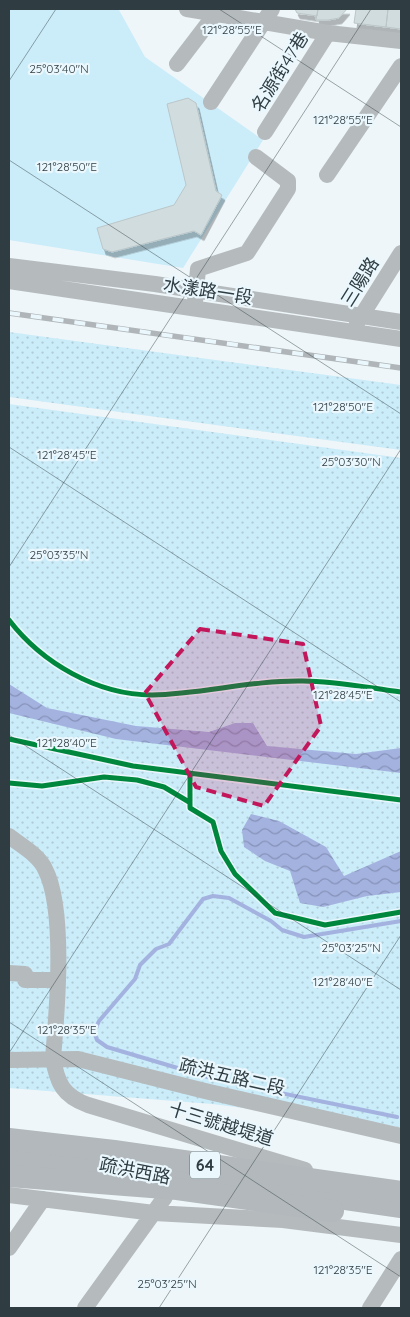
<svg xmlns="http://www.w3.org/2000/svg" width="410" height="1317" font-family="Quicksand,'Noto Sans TC',sans-serif">
  <style>
    .green { fill: #cbecf9 }
    .park { fill: url(#park-dots) }
    .water { fill: url(#water-waves) }
    .lines { fill: none; stroke-linecap: round; stroke-linejoin: round }
    .stream { stroke: #a4b2e0; stroke-width: 4 }
    .building { fill: #d1dcde; stroke: #bbc6c8; filter: url(#shadow) }
    .minor { stroke: #b5babd; stroke-width: 16 }
    .highway { stroke: #b2b8bc; stroke-width: 22 }
    .rail-casing { stroke: #afb5b8; stroke-width: 5.5 }
    .rail { stroke: #eaf7fd; stroke-width: 4; stroke-dasharray: 11; stroke-linecap: butt }
    .highway-bridge { stroke: #b2b8bc; stroke-width: 22 }
    .cycleway-casing { stroke: #eaf7fd; stroke-width: 8 }
    .cycleway { stroke: #00873e; stroke-width: 5 }
    .marked { fill: #c2185b; fill-opacity: 0.2; stroke: #c2185b; stroke-width: 4; stroke-dasharray: 10 6; stroke-linejoin: round }
    .ticks { fill: none; stroke: #2f3d42; stroke-width: 1; stroke-opacity: 0.45 }
    .labels { text-anchor: middle; stroke-width: 4.5; stroke-linejoin: round; paint-order: stroke }
    .shield { fill: #eaf7fd; stroke: #67757a; stroke-width: 1 }
    .shield-label { font-size: 16px; font-weight: bold; fill: #2f3d42 }
    .street-label { font-size: 18px; fill: #2f3d42; stroke: #eaf7fd }
    .ticks-label { font-size: 12px; text-anchor: middle; fill: #2f3d42; stroke: #eaf7fd; stroke-width: 4.5; stroke-linejoin: round; paint-order: stroke }
  </style>
  <defs>
    <pattern id="park-dots" width="8" height="8" patternUnits="userSpaceOnUse" patternTransform="scale(1.25)"><rect width="8" height="8" fill="#cbecf9"/><path d="M2 2h.1M6 6h.1" fill="none" stroke="#afcbd7" stroke-width="1.8" stroke-linecap="round"/></pattern>
    <pattern id="water-waves" width="16" height="10" patternUnits="userSpaceOnUse" patternTransform="scale(1.25)"><rect width="16" height="10" fill="#a4b2e0"/><path d="M0 5q4-4 8 0t8 0" fill="none" stroke="#8692b7"/></pattern>
    <filter id="shadow"><feDropShadow dx="3" dy="5.5" stdDeviation="0" flood-color="#0004"/></filter>
  </defs>
  <rect width="100%" height="100%" fill="#eef6f9"/>
  <path class="green" d="M9 9 119 10 145 57 263 140 183 268 9 240Z"/>
  <path class="park" d="M9 332 401 385V450L9 397Z
    M9 404 401 458V1128L212 1104 9 1088Z"/>
  <path class="water" d="M9 684 47 708 136 726 209 732 235 723H253L267 746 356 754 401 748V773L116 739 9 713Z
    M251 814 279 821 326 847 344 876 401 851V892L367 896 323 907 300 903 290 871 265 861 244 847 242 830Z"/>
  <g class="lines">
    <path class="stream" d="M397 1117 218 1080 107 1047 97 1040 94 1032 99 1021 135 979 140 965 156 949 169 944 203 899 213 896 229 898 271 921 282 930 304 937 401 921"/>
  </g>
  <path class="building" d="M295 9H318L317 16 297 13Z
    M318 9H347L339 18 328 20H316Z
    M356 9H388L386 27 354 23Z
    M388 9H401V29L386 27Z
    M188 98 196 103 216 191 222 195 201 235 194 231 112 252 103 249 97 228 174 205 186 185 167 104Z"/>
  <g class="lines">
    <path class="minor" d="M187 9 328 33 401 41
      M177 64 219 9
      M211 102 272 9
      M265 132 328 33
      M327 175 401 66
      M9 266 155 284 401 322
      M9 281 401 339
      M195 302 198 269 247 253 288 189V181L256 157
      M357 323 401 253
      M9 836C20 845 39 855 45 869 66 909 57 1012 53 1058 57 1083 63 1096 88 1105L305 1170
      M9 973 25 974
      M25 980H57
      M9 1060 78 1059 205 1091 401 1136
      M9 1195 154 1213 283 1220 401 1235
      M9 1248 43 1199
      M85 1308 165 1197
      M370 1308 401 1259"/>
    <path class="highway" d="M9 1155 73 1160 401 1207"/>
    <defs>
      <path id="rail" d="M9 313 401 368"/>
    </defs>
    <use href="#rail" class="rail-casing"/>
    <use href="#rail" class="rail"/>
    <path class="highway-bridge" d="M9 1139 114 1151 401 1192
      M9 1176 177 1189 333 1211"/>
    <defs>
      <path id="cycleway" d="M9 620C42 663 97 695 152 695 203 694 252 680 303 681 336 681 369 688 401 692
        M9 739 133 766 401 800
        M190 773V808L213 822 221 851 235 874 275 913 325 925 401 912
        M9 783 42 786 104 777 137 780 164 787 189 802"/>
    </defs>
    <use href="#cycleway" class="cycleway-casing"/>
    <use href="#cycleway" class="cycleway"/>
  </g>
  <path class="marked" d="M200 629 303 644 321 726 264 806 196 787 145 693Z"/>
  <path class="ticks" d="M219 9 401 127M9 81 56 9M9 160 401 414M9 447 401 702M9 567 371 9M9 735 401 990M9 1022 401 1277M9 1053 401 449M159 1308 401 935"/>
  <g class="labels">
    <rect class="shield" x="190" y="1151.5" width="30" height="27" rx="4"/>
    <g class="shield-label">
      <text x="205" y="1171">64</text>
    </g>
    <g class="street-label">
      <text transform="translate(280 72) rotate(-58)" y="6">名源街47巷</text>
      <text transform="translate(360 282) rotate(-58)" y="6">三陽路</text>
      <text transform="translate(208 291) rotate(9)" y="6">水漾路一段</text>
      <text transform="translate(232 1077) rotate(13)" y="6">疏洪五路二段</text>
      <text transform="translate(221 1124) rotate(17)" y="6">十三號越堤道</text>
      <text transform="translate(135 1171) rotate(11)" y="6">疏洪西路</text>
    </g>
  </g>
  <g class="ticks-label">
    <text x="232" y="34">121°28'55"E</text>
    <text x="59" y="73">25°03'40"N</text>
    <text x="343" y="124">121°28'55"E</text>
    <text x="67" y="171">121°28'50"E</text>
    <text x="343" y="411">121°28'50"E</text>
    <text x="67" y="459">121°28'45"E</text>
    <text x="351" y="466">25°03'30"N</text>
    <text x="59" y="559">25°03'35"N</text>
    <text x="343" y="699">121°28'45"E</text>
    <text x="67" y="747">121°28'40"E</text>
    <text x="351" y="952">25°03'25"N</text>
    <text x="343" y="986">121°28'40"E</text>
    <text x="67" y="1034">121°28'35"E</text>
    <text x="343" y="1274">121°28'35"E</text>
    <text x="167" y="1288">25°03'25"N</text>
  </g>
  <rect width="410" height="1317" fill="none" stroke="#2f3d42" stroke-width="20"/>
</svg>
